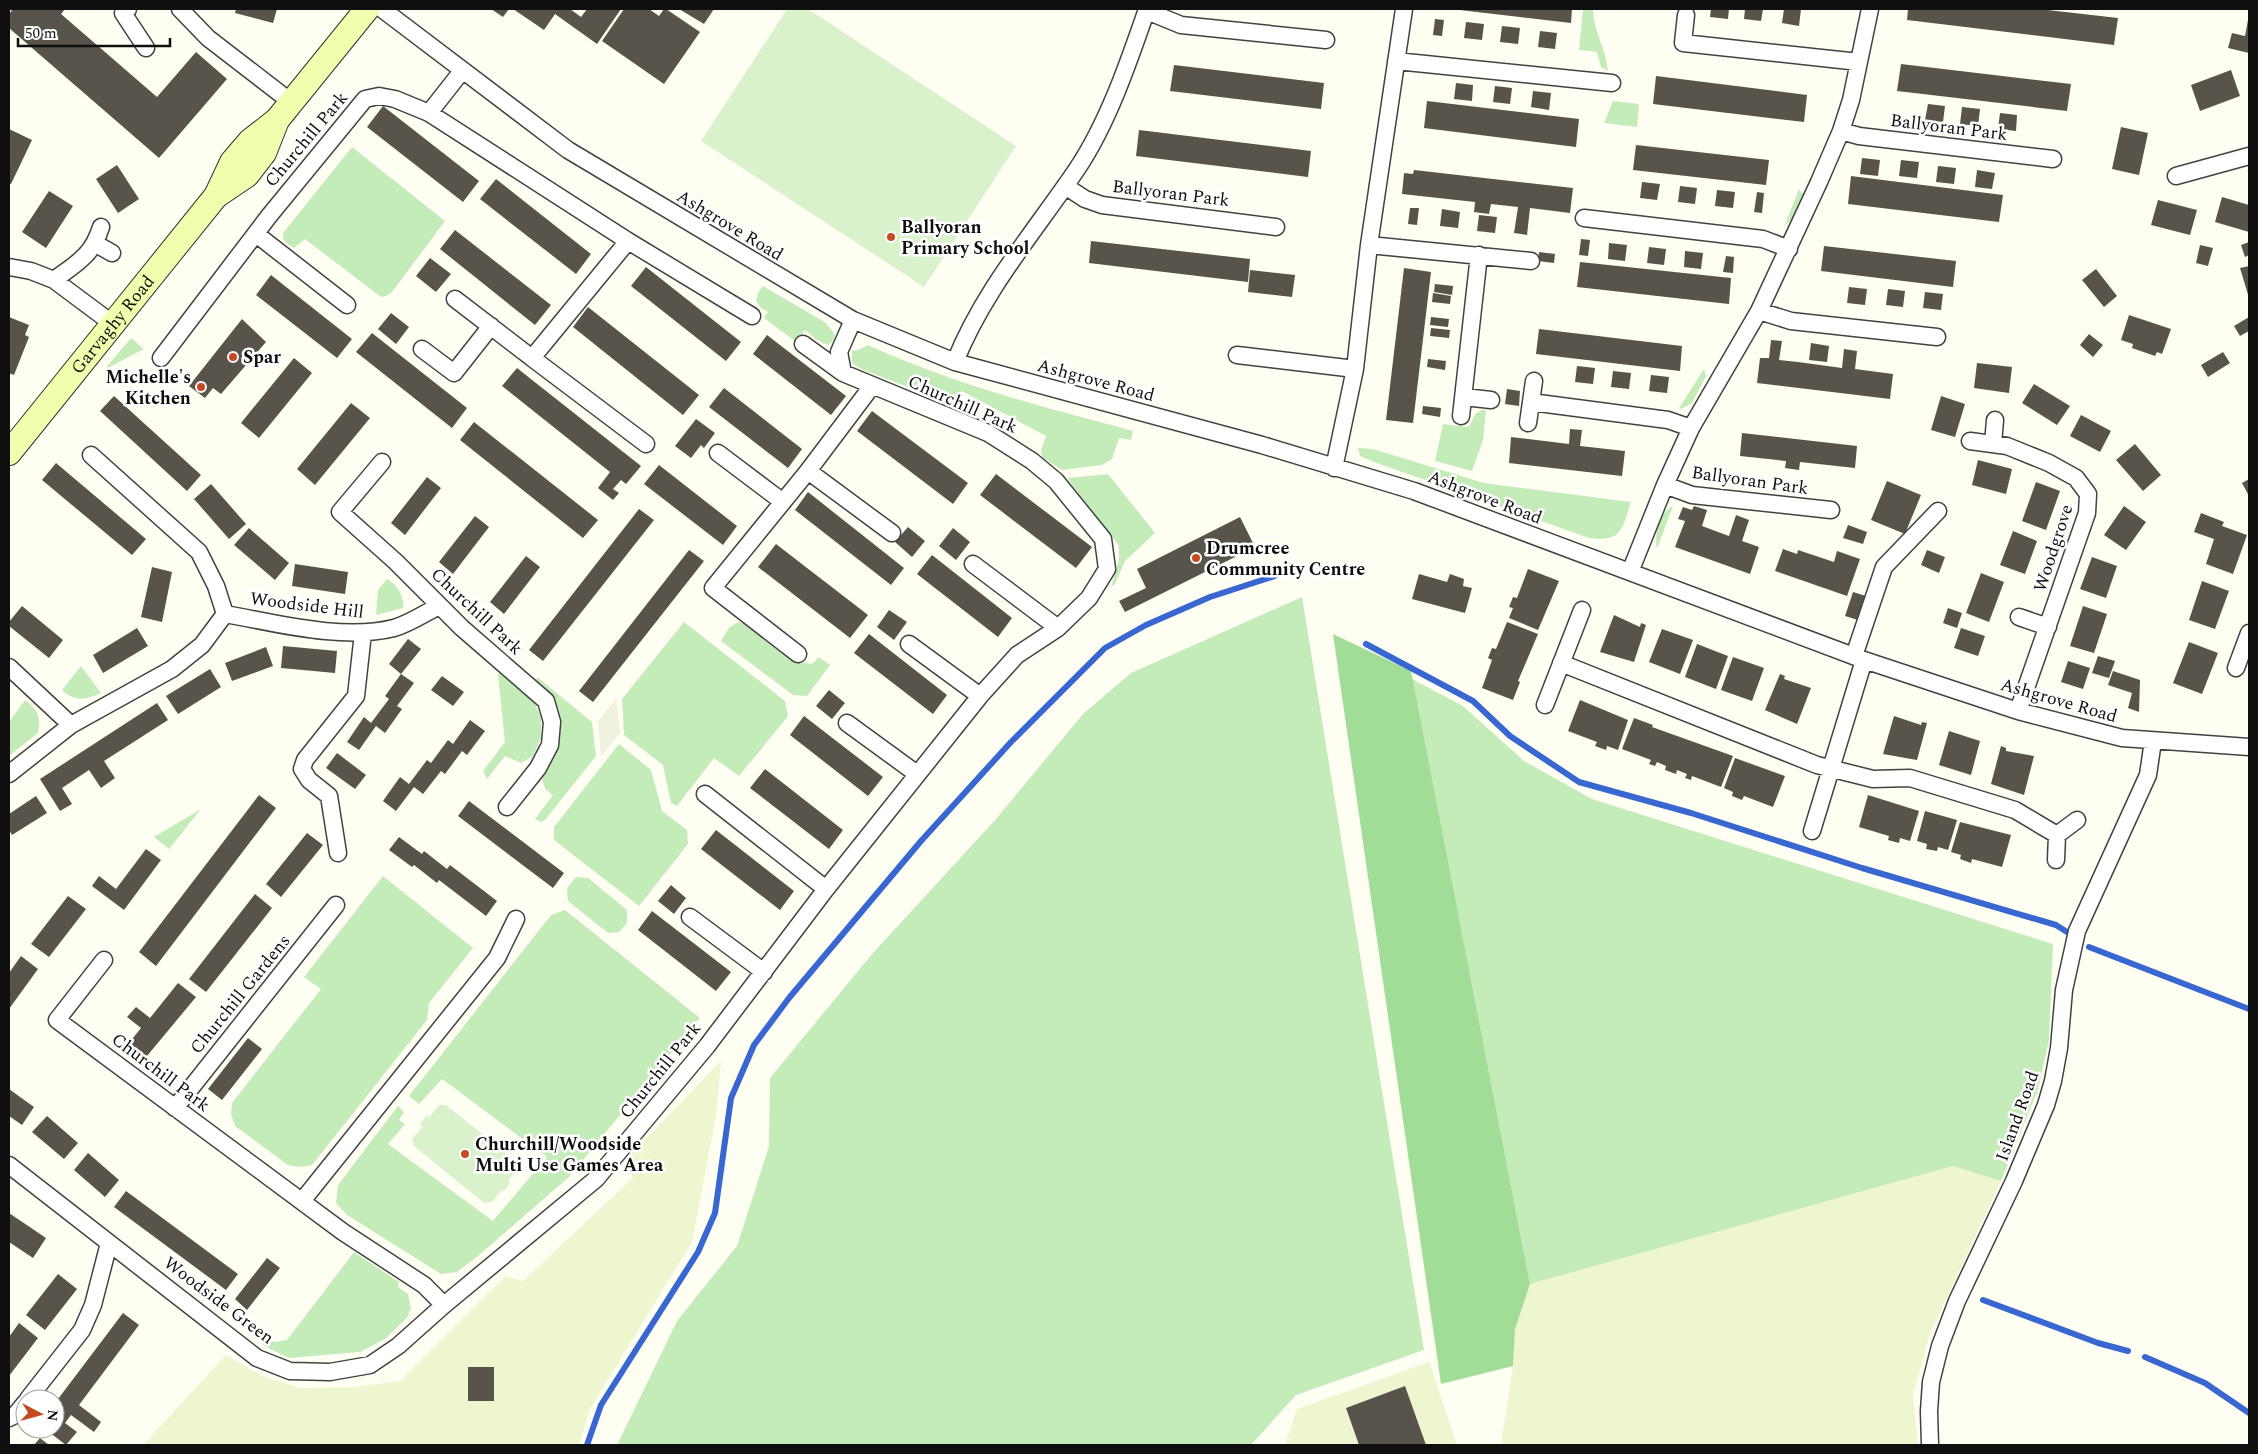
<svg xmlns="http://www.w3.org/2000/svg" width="2258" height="1454" font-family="Spectral,serif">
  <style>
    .farmland { fill: #eef6d0 }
    .green { fill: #c4ecb9 }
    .forest { fill: #a2dd98 }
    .pitch { fill: #d9f2cb }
    .plaza { fill: #f0f0df }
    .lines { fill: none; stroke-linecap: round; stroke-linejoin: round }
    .stream { stroke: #3867d2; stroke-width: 6 }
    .building { fill: #59544b }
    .street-casing { stroke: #424242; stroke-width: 19 }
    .secondary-casing { stroke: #313131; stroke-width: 26 }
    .street { stroke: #fff; stroke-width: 16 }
    .secondary { stroke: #f0ffad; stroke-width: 24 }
    .poi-dot { fill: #c64a21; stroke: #fff; stroke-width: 2 }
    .labels { text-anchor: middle; stroke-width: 5; stroke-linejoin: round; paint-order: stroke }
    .street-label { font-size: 18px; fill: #0f0f0f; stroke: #fff }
    .poi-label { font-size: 18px; font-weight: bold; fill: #0f0f0f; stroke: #fff; text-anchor: start }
  </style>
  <rect width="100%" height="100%" fill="#fefff2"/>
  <path class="farmland" d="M721 1061 716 1116 692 1242 590 1409 579 1445H143L226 1355 262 1376 301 1388 353 1387 400 1381 505 1276 523 1281 633 1178 626 1165 633 1152Z
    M1953 1166 2001 1181 1930 1334 1913 1395 1918 1445H1501L1513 1366 1515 1329 1530 1284Z
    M1429 1362 1457 1445H1285L1297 1409Z"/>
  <path class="green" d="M1583 9H1593C1593 30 1606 49 1608 71L1601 67 1597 52 1579 50Z
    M1613 101 1639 104 1637 127 1604 123Z
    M352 147 445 221 392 292 386 296 381 297 305 239 294 248C288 244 282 242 283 233Z
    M1799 189 1803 194 1792 218 1784 227Z
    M763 286 826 323 835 335 833 341 828 345 817 340 805 330 796 342 764 318 768 312 761 308 756 301 758 293Z
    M131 338 144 349 104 370Z
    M868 345C953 384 1043 407 1133 431L1131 440 1119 438 1112 459 1102 465 1062 470 1042 457 1041 450 1046 436 962 391 950 403 861 369 852 363V350L856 351Z
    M1704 369 1706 376 1692 403 1681 409 1679 408Z
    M1482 410H1486L1483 440 1472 471 1435 461 1443 424 1469 427 1475 414Z
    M1358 448 1373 449 1484 483 1631 502C1622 530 1622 542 1589 538L1374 462 1360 456Z
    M1108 474 1155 533 1125 561 1115 584 1111 587 1119 560V546L1067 478Z
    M1673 506 1657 549C1654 536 1659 511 1673 506Z
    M387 579C398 585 404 596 403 608L376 615 378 590Z
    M1302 597 1424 1350 1296 1395 1251 1445H617L677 1321 737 1246 769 1146 770 1078 872 954 996 819 1083 714 1131 673Z
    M684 622 785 701 788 716 739 776 714 758 677 806 671 803 663 765 624 735 622 699Z
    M738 622 750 625 796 661 812 664 819 657 830 665 807 696 793 695 721 641 729 628Z
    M81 666 101 693C86 700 75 702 62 690Z
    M501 671 533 699 541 718V738L533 756 521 763 505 756 487 779 483 771 505 742 498 675Z
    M537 677 592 722 596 756 545 820 541 822 535 819 553 795 545 789 542 778C554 755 565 733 556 706 553 698 542 689 536 682Z
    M1412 679 1463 706 1524 761 1592 799 2053 944 2049 1040 2038 1090 2001 1181 1953 1166 1530 1284Z
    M25 700C38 709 41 718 38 733L9 756V722Z
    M619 744 651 770 662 811 687 830 688 844 639 906 554 840V827Z
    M201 809 169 849 154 837Z
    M383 876 473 948 429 1003 427 1020 312 1165 300 1167 288 1165 235 1126 231 1114 232 1103 321 989 304 977Z
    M576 877 588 878 627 910V923L619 932 608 933 568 901 567 888Z
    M565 910 700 1018 569 1177 478 1256 457 1272 441 1274 347 1215 336 1203 338 1185 398 1106 404 1112 399 1120 405 1124 388 1144 493 1221 547 1157 442 1079 419 1104 409 1096 551 915Z
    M354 1252 399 1282 398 1287 408 1294 411 1308 407 1318 385 1339 360 1352 289 1358 264 1346 260 1338 275 1342 287 1340Z"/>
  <path class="forest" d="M1333 634 1411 671 1530 1284 1515 1329 1513 1366 1441 1384Z"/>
  <path class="pitch" d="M787 9H808L1016 146 924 287 701 141Z
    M439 1105H446L517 1162 518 1168 508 1181 510 1183 504 1191 502 1190 492 1202 484 1203 414 1146 412 1139 422 1127 420 1124 426 1116 429 1117Z"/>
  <path class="plaza" d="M616 699 620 733 601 756 598 721Z"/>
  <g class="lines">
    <path class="stream" d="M1366 644 1473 701 1510 736 1579 782 1691 813 1862 868 2056 925 2067 932
      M2089 947 2249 1009
      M1983 1300 2098 1343 2128 1351
      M2145 1357 2205 1383 2249 1413
      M587 1445 601 1405 698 1252 715 1213 731 1098 754 1045 789 998 921 841 1011 742 1105 648 1146 625 1210 597 1275 576"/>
  </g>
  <path class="building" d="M13 9H65L61 14 157 97 196 52 227 79 159 158 9 28V14Z
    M236 9H277L273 23 235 13Z
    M491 9H509L503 17Z
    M513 9H570L581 17 587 9H621L597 44 555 14 544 30Z
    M624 9H649L659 16 664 9H666L700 32 664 84 602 41Z
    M679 9H714L704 24Z
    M1451 9H1572L1571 23Z
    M1711 9H1729L1728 19 1710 17Z
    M1745 9H1763L1761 21 1744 19Z
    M1784 9H1801L1799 26 1782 23Z
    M1908 9H2039L2118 18 2114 45 1907 20Z
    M1435 19 1444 20 1442 36 1433 35Z
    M2248 20 2249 53 2228 48 2232 33 2245 36Z
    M1466 22 1484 24 1482 40 1464 38Z
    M1502 26 1520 28 1518 44 1500 42Z
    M1540 31 1557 33 1555 49 1538 47Z
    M1901 64 2071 84 2067 111 1897 91Z
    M1174 65 1324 83 1321 109 1170 91Z
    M2231 70 2240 96 2200 111 2191 85Z
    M1656 76 1807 95 1804 122 1653 104Z
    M1456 83 1473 85 1472 101 1454 99Z
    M1495 86 1512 88 1510 104 1493 102Z
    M1533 91 1551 93 1549 110 1531 107Z
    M1427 101 1579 119 1576 147 1424 128Z
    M1928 104 1945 106 1943 122 1925 120Z
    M383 106 479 181 463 202 367 127Z
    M1962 107 1980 109 1978 126 1960 124Z
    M2000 113 2017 115 2016 131 1998 129Z
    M2121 127 2148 133 2139 175 2112 169Z
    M9 129 32 140 11 184 9 183Z
    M1139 130 1311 151 1308 177 1136 156Z
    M1636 145 1769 160 1766 185 1633 170Z
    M1862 158 1880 160 1878 176 1860 174Z
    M1901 160 1919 162 1917 178 1899 176Z
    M117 165 139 199 118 213 96 179Z
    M1938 166 1956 168 1954 184 1936 182Z
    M1414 170 1573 188 1570 213 1530 208 1527 235 1514 233 1518 207 1491 204 1489 214 1474 212 1475 202 1402 194 1404 173 1413 174Z
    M1977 170 1995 173 1992 189 1975 187Z
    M1851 176 2003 195 1999 222 1848 204Z
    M496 179 591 254 576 274 480 199Z
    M1642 182 1660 184 1657 200 1640 198Z
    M1680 186 1697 188 1695 204 1678 202Z
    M1717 190 1735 192 1733 208 1715 206Z
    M49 191 73 206 46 248 22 232Z
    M1757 192 1764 193 1762 213 1754 212Z
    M2222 197 2249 205V232L2215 222Z
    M2158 200 2197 210 2190 235 2151 225Z
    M1410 208H1419L1417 225 1408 224Z
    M1442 209 1460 212 1458 228 1440 226Z
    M1479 215 1497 217 1495 233 1477 231Z
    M455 230 551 305 535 325 440 249Z
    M1581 239 1590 240 1588 256 1579 255Z
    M1091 241 1250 259 1248 282 1089 263Z
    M2249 242V255L2245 257 2241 245Z
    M1609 243 1627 245 1625 261 1608 259Z
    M2200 245 2213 248 2208 266 2196 263Z
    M1824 246 1956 261 1953 287 1821 271Z
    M1649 247 1666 249 1664 265 1647 263Z
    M1685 251 1703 253 1701 269 1684 267Z
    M1539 252 1555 254 1554 263 1538 261Z
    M1726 256 1734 257 1733 273 1723 272Z
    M430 258 451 274 436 292 416 276Z
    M1580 262 1731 278 1729 304 1577 287Z
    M2249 266V298L2240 268Z
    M646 267 741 342 726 361 631 286Z
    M1404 268 1431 272 1413 423 1386 420Z
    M2096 269 2117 296 2104 307 2082 280Z
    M1250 270 1295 275 1292 297 1248 292Z
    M271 275 352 339 337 358 256 295Z
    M1435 284 1453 286 1452 295 1434 292Z
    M1849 287 1867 289 1865 305 1847 303Z
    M1888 289 1905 291 1903 307 1886 305Z
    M1925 292 1943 294 1941 310 1923 308Z
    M1433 293 1451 296 1450 304 1432 302Z
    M588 307 699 395 683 415 573 327Z
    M391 313 409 327 396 344 378 329Z
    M2129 315 2171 329 2162 354 2157 352 2155 356 2132 348 2133 344 2121 340Z
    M9 317 29 325 25 335 29 337 14 375 9 373Z
    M1431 317 1449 319 1448 327 1430 325Z
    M2249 317V331L2240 336 2234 326Z
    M242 319 266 342 221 394 213 388 205 398 189 386Z
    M1431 328 1450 330 1449 338 1430 336Z
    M1539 329 1682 346 1680 371 1536 354Z
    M372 333 467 408 452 428 356 352Z
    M2089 334 2103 345 2093 357 2080 345Z
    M767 335 846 396 831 415 753 354Z
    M1771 340 1782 341 1779 360 1798 362 1842 368 1844 349 1857 351 1855 369 1893 374 1890 399 1757 383 1760 358H1769Z
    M1811 343 1829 346 1827 362 1809 360Z
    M2223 352 2230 363 2208 377 2201 365Z
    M294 358 312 373 259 438 241 423Z
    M1428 359 1446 361 1445 370 1427 367Z
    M1977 363 2012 367 2009 393 1974 388Z
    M1577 366 1595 368 1593 384 1575 382Z
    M517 368 641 466 626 484 621 480 613 489 619 493 613 500 598 488 610 472 502 386Z
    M1613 371 1631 373 1629 389 1611 387Z
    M1651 375 1669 377 1667 393 1649 391Z
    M2034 384 2070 406 2057 425 2022 403Z
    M724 388 802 449 788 468 709 407Z
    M1507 389 1520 391 1519 406 1505 404Z
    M114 396 201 475 187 491 100 411Z
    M1941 396 1965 404 1955 437 1931 430Z
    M351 403 370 418 315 485 297 469Z
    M1423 406 1441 408 1440 417 1422 414Z
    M872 411 968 483 953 504 857 431Z
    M2081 415 2111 431 2100 452 2070 436Z
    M696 419 715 433 704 448 701 445 691 458 675 446Z
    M474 422 598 520 583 538 460 440Z
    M1570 429 1582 430 1580 446 1625 451 1622 476 1509 463 1511 437 1569 444Z
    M1742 433 1857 446 1855 468 1800 462 1799 470 1785 468 1786 461 1740 456Z
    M2135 444 2161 475 2143 491 2116 460Z
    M1978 460 2012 469 2006 494 1972 485Z
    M56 463 146 539 132 555 42 480Z
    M659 465 737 526 723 545 644 484Z
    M996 474 1092 547 1076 568 980 495Z
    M427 477 441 488 405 535 391 523Z
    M2249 479V496L2242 483Z
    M1887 481 1921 495 1905 534 1871 520Z
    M2036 482 2060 491 2046 530 2022 521Z
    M211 484 246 524 229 539 194 499Z
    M808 492 904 568 891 585 795 510Z
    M1694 506 1707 510 1702 526 1729 536 1736 515 1749 520 1742 541 1759 547 1750 574 1675 547 1685 521 1678 519 1683 507 1692 510Z
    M2124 506 2146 522 2126 550 2104 535Z
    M639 509 654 520 543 661 529 650Z
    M2201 513 2224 522 2222 526 2247 535 2233 574 2206 564 2214 539 2194 532Z
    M475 516 489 527 453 574 439 562Z
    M1240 517 1255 547 1125 612 1119 601 1146 588 1137 569Z
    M1848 525 1867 532 1863 544 1843 538Z
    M908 527 925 541 912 557 895 542Z
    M249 528 289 563 275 580 234 545Z
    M953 528 970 542 956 560 939 546Z
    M2013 531 2037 541 2025 574 2000 565Z
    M776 544 868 615 850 638 758 567Z
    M1783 549 1797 554 1798 550 1834 562 1837 551 1860 559 1847 596 1775 571Z
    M689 550 704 561 593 702 579 691Z
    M1927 550 1945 557 1939 573 1921 565Z
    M932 555 1012 618 998 637 917 574Z
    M526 556 540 567 504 614 490 602Z
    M2092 557 2117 566 2106 598 2080 589Z
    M295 564 348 572 345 594 292 586Z
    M152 567 172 572 162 622 141 617Z
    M1528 569 1559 581 1538 630 1509 618 1513 608 1509 607 1513 597 1517 598Z
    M1981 573 2004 582 1989 622 1966 613Z
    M1419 574 1447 582 1450 574 1464 579 1463 586 1472 588 1465 613 1412 599Z
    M2202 581 2229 591 2215 629 2189 620Z
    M1853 592 1866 596 1858 620 1845 616Z
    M22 606 63 640 49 658 9 626V622Z
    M2083 606 2107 614 2094 653 2070 646Z
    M1948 608 1962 613 1957 628 1943 623Z
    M889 610 907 622 894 640 877 627Z
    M1614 615 1640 627 1641 623 1646 625 1634 662 1600 652Z
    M1507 622 1538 634 1518 681 1520 682 1513 700 1482 688 1492 660 1488 658 1492 648 1496 649Z
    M137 628 148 646 103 673 93 655Z
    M1961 628 1985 636 1978 656 1954 648Z
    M1662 629 1693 640 1680 674 1649 662Z
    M869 634 947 695 933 714 854 653Z
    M408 639 421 649 401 674 389 664Z
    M2189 642 2218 653 2202 694 2173 683Z
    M1697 644 1728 656 1716 689 1685 677Z
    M283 646 337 651 335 673 281 668Z
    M266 647 273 666 232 681 225 663Z
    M2098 656 2115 661 2109 678 2092 673Z
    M1733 657 1764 668 1752 701 1721 690Z
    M2068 661 2090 668 2083 689 2061 682Z
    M210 669 221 687 178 714 166 696Z
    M2113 671 2140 680 2139 712 2128 708 2132 693 2108 685Z
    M401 674 414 683 397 706 402 709 385 733 376 726 359 750 347 742 364 717 371 723 389 699 385 696Z
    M1780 674 1785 676 1784 679 1811 688 1797 724 1765 710Z
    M442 676 464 692 453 706 431 690Z
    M829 690 845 703 832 719 816 706Z
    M1580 700 1628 720 1618 750 1607 746 1606 750 1595 746 1597 742 1568 731Z
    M157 703 168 720 104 761 115 778 101 788 89 770 62 788 72 804 60 811 40 779Z
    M804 716 883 777 868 796 790 735Z
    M1894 716 1921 725 1922 722 1927 723 1917 760 1883 754Z
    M1634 718 1653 725 1652 727 1733 756 1721 787 1692 776 1691 780 1685 778 1687 774 1677 770 1676 774 1665 770 1666 766 1657 762 1655 766 1649 764 1651 760 1622 749Z
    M470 720 485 731 467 755 462 751 445 774 441 771 423 794 414 787 396 811 383 801 400 777 409 784 427 760 431 763 448 740 453 744Z
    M1949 731 1980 741 1971 775 1939 765Z
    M2001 746 2006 748V751L2034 756 2024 795 1991 784Z
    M337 753 366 775 355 789 326 768Z
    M1735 758 1785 776 1773 807 1744 796 1742 800 1732 796 1733 792 1724 788Z
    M765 769 843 830 829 849 750 788Z
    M259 795 276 808 156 966 139 952Z
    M1868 795 1919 811 1910 841 1900 838 1899 843 1888 840 1889 836 1859 827Z
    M36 796 47 813 12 835 9 830V814Z
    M469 801 564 873 553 888 458 816Z
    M1925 811 1957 820 1948 850 1938 847 1937 851 1926 849 1927 844 1917 841Z
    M1960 822 2011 835 2002 867 1972 859 1971 863 1960 859 1961 855 1951 852Z
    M716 830 794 891 780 910 701 849Z
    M307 833 323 845 281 897 266 884Z
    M399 837 422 854 424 851 447 869 450 865 497 901 486 916 439 880 437 883 414 865 412 867 389 850Z
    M146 849 161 860 124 910 92 886 99 876 116 889Z
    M671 885 686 898 674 914 658 901Z
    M255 894 272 908 206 992 189 979Z
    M68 896 86 909 49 957 31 944Z
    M652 911 731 972 716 991 638 930Z
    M21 956 38 969 9 1009V973Z
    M178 983 196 997 142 1062 125 1048 141 1028 127 1017 136 1007 150 1018Z
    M248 1038 262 1049 222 1100 208 1089Z
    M9 1089 34 1107 22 1125 9 1116Z
    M47 1116 78 1143 64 1159 32 1132Z
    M88 1153 119 1180 105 1197 74 1170Z
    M126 1191 238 1274 226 1290 114 1207Z
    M9 1213 46 1238 33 1258 9 1242Z
    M267 1258 280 1268 247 1310 235 1299Z
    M58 1274 77 1289 45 1330 26 1315Z
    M123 1313 139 1325 79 1405 101 1422 94 1432 71 1415 65 1423 77 1432 66 1445 45 1429H55V1403Z
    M19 1323 38 1338 9 1376V1337Z
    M468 1367H494V1401H468Z
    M1405 1386 1426 1445H1359L1346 1408Z
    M40 1438 49 1445H34Z"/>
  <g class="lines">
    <defs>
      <path id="street" d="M128 9 123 13 146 48
        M180 9 208 38 291 102
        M382 9 568 150 853 320 955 362 1262 445 1414 491 1864 660 2018 711 2122 738 2249 747
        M1147 11 1181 25 1326 40
        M1686 15 1683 43 1859 62
        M1396 61 1612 83
        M429 113 462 71
        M1841 131 1859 136 2053 159
        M2176 176 2249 156
        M1065 186 1085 199 1102 205 1276 227
        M1584 218 1763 239 1789 249
        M256 234 347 305
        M96 244 112 253
        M1369 245 1531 261
        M9 267 31 271 54 280 113 324
        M54 280C77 263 92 256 101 227
        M455 299 532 358 628 241
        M1759 311 1791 321 1937 337
        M803 344 843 373
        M422 349 454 373 491 326
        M1237 355 1355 369
        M161 358 269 216 365 99 379 96 395 99 429 113 628 241 752 316
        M532 358 646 444
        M955 362C983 291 1035 231 1077 169 1108 123 1129 61 1147 9
        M1464 397 1491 400
        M1531 402 1668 420 1691 428
        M1461 416 1479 255
        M1528 423 1534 381
        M1970 441 2007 446 2049 463 2076 478 2088 494 2087 513 2018 711
        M1993 444 1995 420
        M718 453 783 502
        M382 462 340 512 396 562 462 628 546 701 552 722 550 745 538 768 507 807
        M1334 468 1355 369 1369 245 1404 9
        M808 471 892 533
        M1665 485 1692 495 1831 510
        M973 564 1058 628
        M1630 572 1665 485 1691 428 1759 311 1819 182 1841 131 1851 100 1870 9
        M225 614C277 623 343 641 394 628 409 624 425 613 439 606
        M2019 617 2048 627
        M909 644 980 696
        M798 654 713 588 808 471 872 386
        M1854 656 1884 567 1938 511
        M1561 663 1817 765 1873 779 1910 778 2015 810 2057 835
        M9 667 71 725
        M2236 668 2249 633
        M1545 705 1582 610
        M847 723 917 774
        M9 774 71 725 172 669 202 645 225 614 216 586 199 552 91 455
        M705 794 826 889
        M1812 831 1864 660
        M338 853 329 796 309 780 302 769 305 760 356 696 363 633
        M2056 860 2057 835 2077 820
        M690 917 764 972
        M104 960 57 1020 343 1232 424 1285 444 1305
        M175 1108 336 905
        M9 1165 257 1358 290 1371 330 1372 370 1365 398 1346 444 1305 596 1179 707 1046 826 889 980 696 1017 655 1058 628 1089 598 1107 569 1103 539 1056 481 1032 461 988 433 843 373 839 352 853 320
        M302 1201 497 958 516 919
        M28 1399 82 1330 93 1305 109 1243
        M9 1418 15 1415 25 1403
        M1930 1445 1929 1411 1931 1382 1940 1346 1957 1301 2014 1181 2046 1105 2053 1081 2059 1048 2064 990 2077 931 2148 775 2153 741"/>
      <g id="secondary">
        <path d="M216 196 247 175 264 153 277 120"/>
        <path id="s1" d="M9 453 216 196 232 162 250 141 277 120 367 9"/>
      </g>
    </defs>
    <use href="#street" class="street-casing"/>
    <use href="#secondary" class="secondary-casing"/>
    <use href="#street" class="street"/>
    <use href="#secondary" class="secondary"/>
  </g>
  <g class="poi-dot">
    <circle cx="891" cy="237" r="5"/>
    <circle cx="233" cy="357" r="5"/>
    <circle cx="201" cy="387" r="5"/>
    <circle cx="1196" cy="558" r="5"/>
    <circle cx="465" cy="1154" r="5"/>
  </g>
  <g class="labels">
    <g class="street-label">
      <text transform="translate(1949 127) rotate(7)" y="6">Ballyoran Park</text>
      <text transform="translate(306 139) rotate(-50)" y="6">Churchill Park</text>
      <text transform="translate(1171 193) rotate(7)" y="6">Ballyoran Park</text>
      <text transform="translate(730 225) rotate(31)" y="6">Ashgrove Road</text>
      <text dy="6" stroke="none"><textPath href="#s1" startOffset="165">Garvaghy Road</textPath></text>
      <text transform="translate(1096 380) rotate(15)" y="6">Ashgrove Road</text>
      <text transform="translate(963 404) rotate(24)" y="6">Churchill Park</text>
      <text transform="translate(1750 480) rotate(8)" y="6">Ballyoran Park</text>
      <text transform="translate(1485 497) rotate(21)" y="6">Ashgrove Road</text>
      <text transform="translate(2053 548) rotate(-72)" y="6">Woodgrove</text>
      <text transform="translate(307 605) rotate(7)" y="6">Woodside Hill</text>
      <text transform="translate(477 611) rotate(43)" y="6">Churchill Park</text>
      <text transform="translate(2059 700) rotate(16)" y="6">Ashgrove Road</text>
      <text transform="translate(240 994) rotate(-51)" y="6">Churchill Gardens</text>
      <text transform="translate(660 1070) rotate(-51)" y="6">Churchill Park</text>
      <text transform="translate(161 1072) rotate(37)" y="6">Churchill Park</text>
      <text transform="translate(2017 1116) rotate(-70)" y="6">Island Road</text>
      <text transform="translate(219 1300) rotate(37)" y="6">Woodside Green</text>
    </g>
    <g class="poi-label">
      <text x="901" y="233">Ballyoran<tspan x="901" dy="21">Primary School</tspan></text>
      <text x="243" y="363">Spar</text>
      <text x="191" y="383" text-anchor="end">Michelle's<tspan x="191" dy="21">Kitchen</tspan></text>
      <text x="1206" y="554">Drumcree<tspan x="1206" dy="21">Community Centre</tspan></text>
      <text x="475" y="1150">Churchill/Woodside<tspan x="475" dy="21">Multi Use Games Area</tspan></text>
    </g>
  </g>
  <rect width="2258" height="1454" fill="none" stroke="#0f0f0f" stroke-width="20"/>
  <g transform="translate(40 1414) rotate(96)"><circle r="24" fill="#ffffff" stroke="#9f9f9f"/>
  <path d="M0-4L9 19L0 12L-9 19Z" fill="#c64a21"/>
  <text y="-8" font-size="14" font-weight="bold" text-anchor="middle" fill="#0f0f0f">N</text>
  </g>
  <path d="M18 38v8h152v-8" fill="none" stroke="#0f0f0f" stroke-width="2.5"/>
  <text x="25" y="38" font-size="15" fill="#0f0f0f" stroke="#ffffff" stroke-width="4" paint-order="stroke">50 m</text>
</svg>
